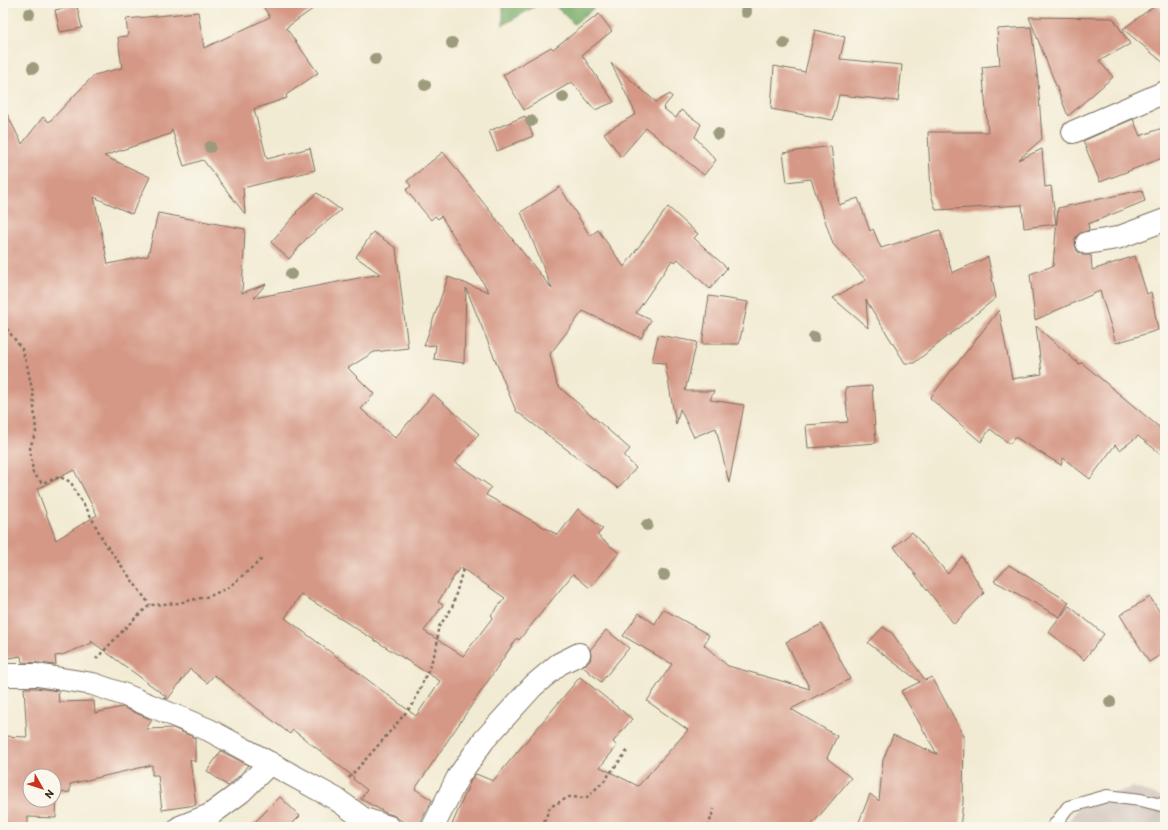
<svg xmlns="http://www.w3.org/2000/svg" width="1168" height="830" font-family="Itim,sans-serif">
  <style>
    .industrial { fill: #cec1ba }
    .forest { fill: #77ac68; stroke: #596b43 }
    .building { fill: #d59886; fill-rule: evenodd }
    .lines { fill: none; stroke-linecap: round; stroke-linejoin: round }
    .service-casing { stroke: #7b6e5d; stroke-width: 14 }
    .minor-casing { stroke: #7b6e5d; stroke-width: 24 }
    .tertiary-casing { stroke: #7b6e5d; stroke-width: 24 }
    .path { stroke: #7b6e5d; stroke-width: 2.5; stroke-dasharray: 3 3; stroke-linecap: butt }
    .service { stroke: #fff; stroke-width: 12 }
    .minor { stroke: #fff; stroke-width: 22 }
    .tertiary { stroke: #fff; stroke-width: 22 }
    .tree { fill: #9c9b7e }
  </style>
  <rect width="100%" height="100%" fill="#fbf7ec"/>
  <filter id="ink" filterUnits="userSpaceOnUse"><feTurbulence type="fractalNoise" baseFrequency=".025" numOctaves="2"/><feDisplacementMap in="SourceGraphic" scale="8" xChannelSelector="R" yChannelSelector="G"/><feConvolveMatrix kernelMatrix="1 2 1 2 8 2 1 2 1" color-interpolation-filters="sRGB"/></filter>
  <filter id="wash" filterUnits="userSpaceOnUse"><feTurbulence type="fractalNoise" baseFrequency=".012" numOctaves="4" result="noise"/><feDisplacementMap in="SourceGraphic" scale="16" xChannelSelector="R" yChannelSelector="G"/><feGaussianBlur stdDeviation="0.9" result="paint"/><feColorMatrix in="noise" values="0 0 0 0 0 0 0 0 0 0 0 0 0 0 0 0 0 1.4 0 .05"/><feComposite in="paint" operator="in"/></filter>
  <g filter="url(#wash)">
    <rect width="100%" height="100%" fill="#f2ebd3"/>
    <path class="industrial" d="M1133 787 1165 798V827H1063L1083 803Z"/>
    <path class="forest" d="M503 3H541L503 25Z
      M552 3H600L574 24Z"/>
    <g id="blocks">
      <path class="building" d="M261 3H321L286 28 318 73 286 95 287 98 254 109 267 159 310 148 315 170 243 188 245 214 203 160 184 166 172 130 170 134 104 156 150 177 132 214 94 197 108 264 148 256 158 213 245 229 242 293 266 284 254 298 380 274 356 257 373 232 396 248 408 348 374 352 348 368 374 394 361 409 395 438 433 394 479 434 455 462 491 487 486 495 558 535 578 509 603 529 597 535 619 553 590 588 573 574 519 640 517 638 415 789 432 800 418 827H411L393 815 386 813 361 799 367 790 353 779 354 777 293 730 290 734 214 675 207 683 190 669 168 699 164 698 167 697 91 641 92 643 62 655 55 656 56 665 39 663 22 662 21 656 3 659V106L22 144 43 117 49 122 94 75 122 68 118 37 128 36 126 19 198 12 204 48 270 17ZM74 470 97 515 56 540 37 489ZM460 567 505 598 491 615 493 617 463 656 424 631 443 605 438 602ZM301 594 440 681 416 716 285 618Z
        M1157 4 1165 15V64L1123 29Z
        M77 6 82 28 60 32 55 10Z
        M599 14 612 31 582 55 614 102 595 110 572 82 524 110 503 75 551 47 553 49Z
        M1029 17 1113 18 1130 44 1099 61 1113 77 1068 116Z
        M1031 27 1038 82 1042 139 1018 160 1042 149 1045 187 1051 186 1056 224 1024 228 1022 205 936 210 931 194 928 132H988L982 67 1000 65 997 29Z
        M815 30 845 37 840 59 902 65 898 101 839 95 833 120 771 109 774 66 805 72Z
        M611 63 656 102 670 94 672 97 663 108 676 118 681 110 701 124 695 137 716 160 704 175 646 128 621 157 604 133 636 114Z
        M525 116 533 136 497 151 489 131Z
        M1133 119 1140 136 1165 127V157L1100 182 1083 141Z
        M831 146 839 205 858 198 870 231 873 229 881 248 940 230 952 273 988 257 996 298 914 363H905L866 300 868 328 833 298 866 280 833 244 811 179 787 182 783 153Z
        M443 152 552 289 521 212 560 187 590 236 598 230 624 267 668 207 698 234 694 238 727 268 710 289 678 259 675 262 672 260 636 313 651 320 641 338 583 311 550 354 557 385 630 449 624 456 636 468 618 488 516 411 466 288 464 363 434 359 436 345 424 346 448 277 489 292 441 216 438 219 435 216 431 220 406 190 411 186 407 181Z
        M1142 190 1145 201 1088 224 1089 230 1079 234 1075 238V245L1077 251 1082 255H1091L1092 270 1135 256 1147 294 1151 292 1158 330 1116 343 1100 291 1035 320 1030 274 1053 266 1058 208Z
        M317 193 341 210 306 239 289 259 271 242 297 213 296 212Z
        M709 296 748 302 739 344H702Z
        M999 310 1012 379 1042 374 1036 326 1079 364 1082 363 1165 432V457L1138 436 1120 450 1115 445 1090 479 1063 458 1061 465 1015 437 1010 444 990 429 981 442 930 398Z
        M658 335 697 342 685 391H714L710 400 744 405 729 483 716 428 694 437 680 409 676 425 665 363 652 362Z
        M872 386 876 443 808 448 806 425 848 422 845 388Z
        M912 532 948 574 962 556 984 593 954 624 894 547Z
        M1009 565 1069 602 1060 617 994 581Z
        M1150 597 1165 620V652L1149 662 1120 615Z
        M1069 606 1104 634 1084 660 1049 632Z
        M663 609 709 635 704 645 728 666 810 689 786 642 822 624 850 679 791 709 837 736 827 758 851 778 810 827H451L471 780 476 774 493 781 580 677 632 719 613 742 617 746 600 767 638 786 688 730 647 701 672 664 623 636 639 613 655 624Z
        M883 627 892 633 925 680 932 677 964 736 963 802 960 827H857L870 794 879 801 883 760 893 735 937 754 901 691 920 682 868 643Z
        M606 630 629 648 601 682 582 666 590 661 591 655 590 650Z
        M24 688H36L58 691 59 702 94 701 95 713 122 707 152 720 146 729 173 728 195 738V762L190 759 196 805 162 810 158 775H152V765L70 784V792L57 793 56 818 28 817V827H5V816H3V736L27 737ZM30 776H54V800H30Z
        M221 751 248 765 240 775 228 786 207 771Z
        M280 797 300 816 289 827H250Z"/>
    </g>
  </g>
  <g filter="url(#ink)">
    <use href="#blocks" fill-opacity="0" stroke="#7b6e5d" stroke-width="1"/>
    <g class="lines">
      <defs>
        <path id="service" d="M1053 827 1068 807 1107 796 1141 800 1165 806"/>
        <path id="minor" d="M1073 132 1165 92
          M1087 243 1117 238 1165 220
          M180 827 210 815 241 792 270 763
          M433 827 458 777 484 740 533 686 559 664 579 654"/>
        <path id="tertiary" d="M3 675H37L93 684 125 695 209 730 336 799 364 819 389 827"/>
      </defs>
      <use href="#service" class="service-casing"/>
      <use href="#minor" class="minor-casing"/>
      <use href="#tertiary" class="tertiary-casing"/>
      <path class="path" d="M3 324 22 349 27 365 33 394 36 432 30 447 33 473 42 483 60 477 71 482 76 493 88 511 104 542 150 605
        M96 659 133 620 150 605 178 603 210 596 229 587 262 559
        M349 778 382 741 413 704 428 671 437 647 438 628 452 608 463 569
        M542 827 550 807 569 797 586 798 604 781 628 750
        M708 827 714 809"/>
      <use href="#service" class="service"/>
      <use href="#minor" class="minor"/>
      <use href="#tertiary" class="tertiary"/>
    </g>
    <g class="tree">
      <circle cx="746" cy="12" r="6"/>
      <circle cx="29" cy="14" r="6"/>
      <circle cx="452" cy="43" r="6"/>
      <circle cx="784" cy="43" r="6"/>
      <circle cx="375" cy="59" r="6"/>
      <circle cx="33" cy="68" r="6"/>
      <circle cx="425" cy="85" r="6"/>
      <circle cx="563" cy="97" r="6"/>
      <circle cx="531" cy="121" r="6"/>
      <circle cx="718" cy="134" r="6"/>
      <circle cx="210" cy="147" r="6"/>
      <circle cx="291" cy="274" r="6"/>
      <circle cx="814" cy="337" r="6"/>
      <circle cx="647" cy="525" r="6"/>
      <circle cx="664" cy="575" r="6"/>
      <circle cx="1110" cy="702" r="6"/>
    </g>
  </g>
  <rect width="1168" height="830" fill="none" stroke="#fbf7ec" stroke-width="16"/>
  <g transform="translate(42 788) rotate(129)"><circle r="19" fill="#fbf7ec" stroke="#aea59a"/>
  <path d="M0-3L7 15L0 10L-7 15Z" fill="#c8321e"/>
  <text y="-6" font-size="11" font-weight="bold" text-anchor="middle" fill="#3b2a1e">N</text>
  </g>
</svg>
